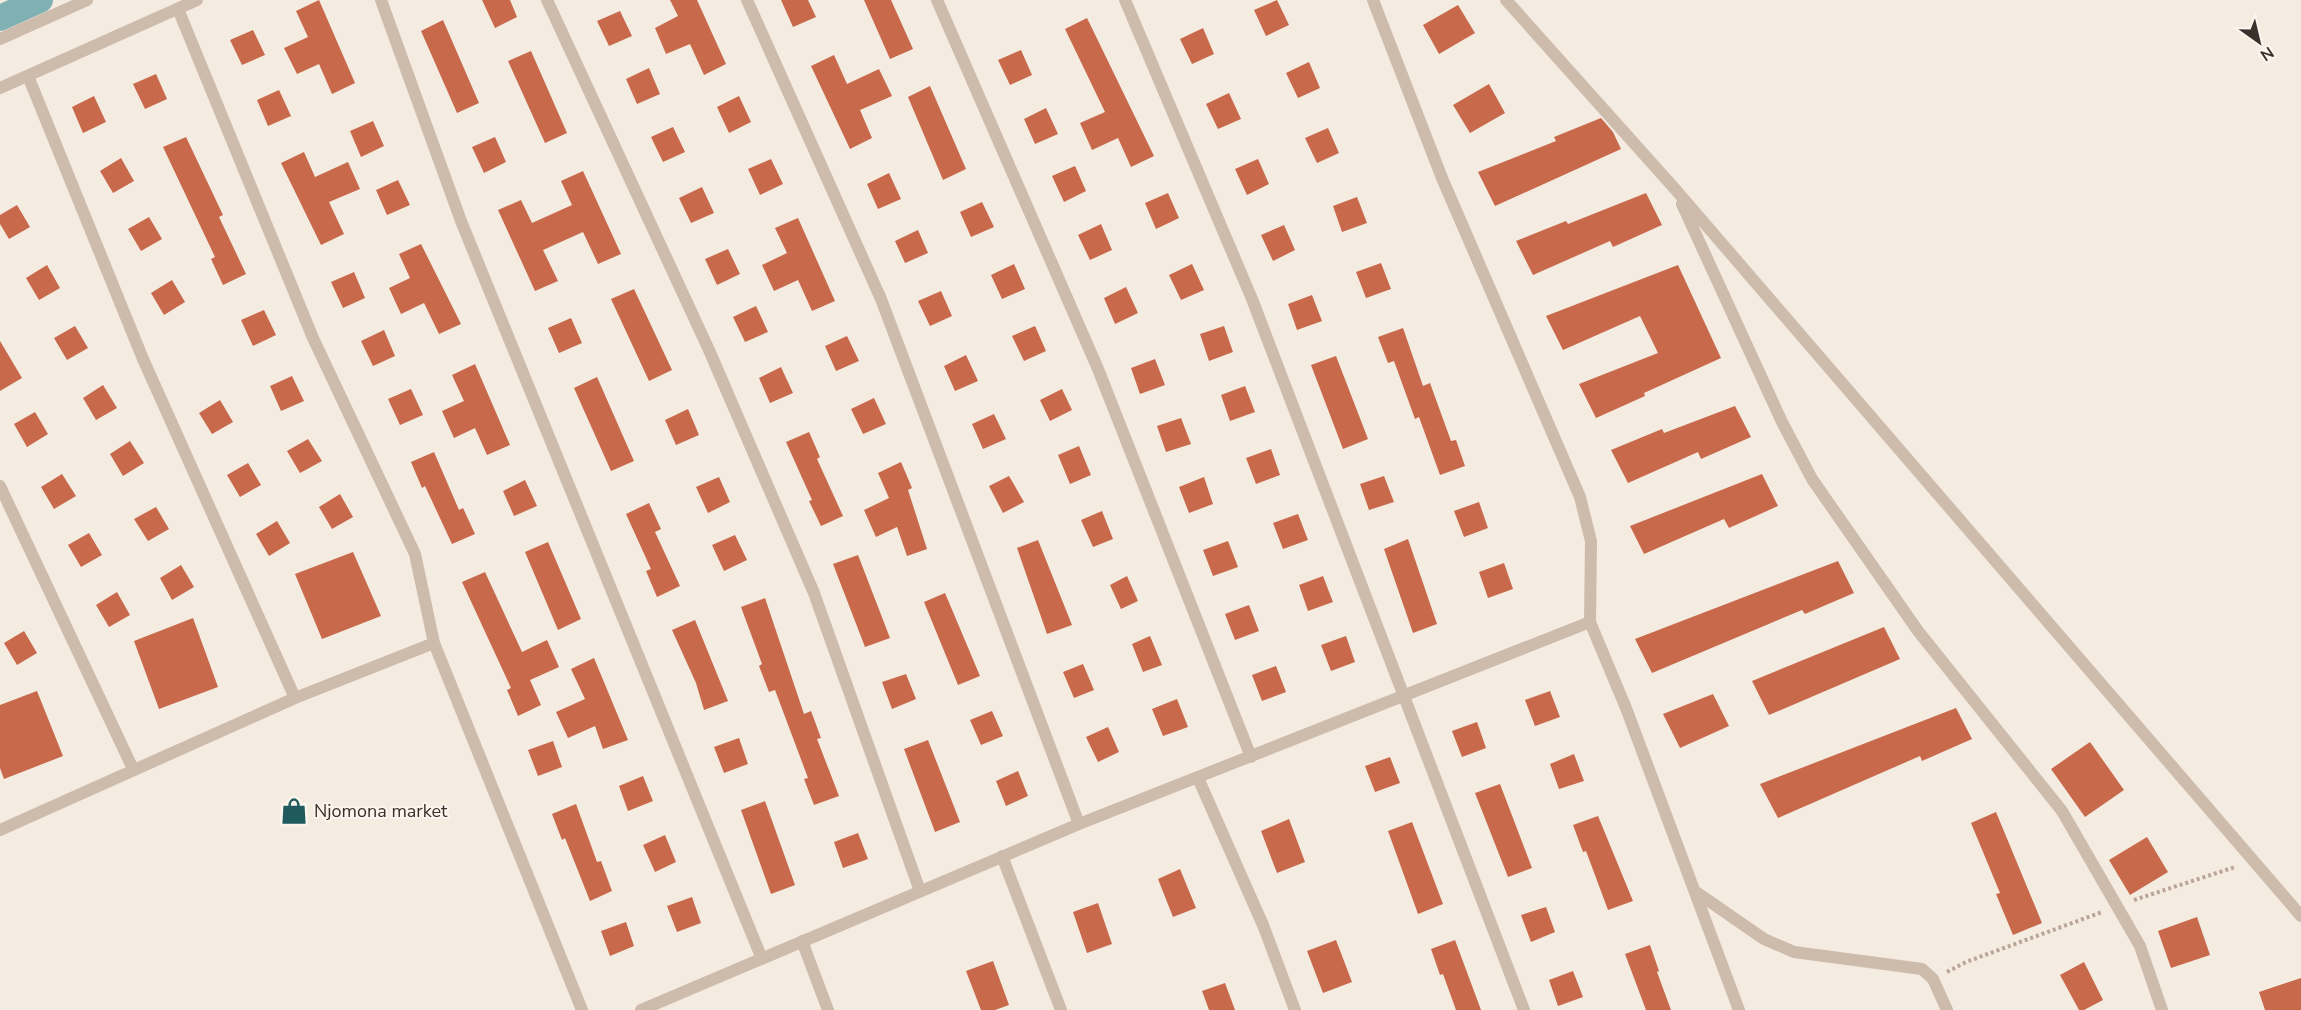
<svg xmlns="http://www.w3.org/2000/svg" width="2301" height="1010" font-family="'Nunito Sans',sans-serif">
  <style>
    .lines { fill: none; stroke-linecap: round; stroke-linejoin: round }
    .canal { stroke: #7fb0b2; stroke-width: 26 }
    .building { fill: #c8694b }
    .path { stroke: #b9a596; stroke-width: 4; stroke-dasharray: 3 3; stroke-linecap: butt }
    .lane { stroke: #cdbbac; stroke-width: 12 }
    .labels { text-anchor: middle; stroke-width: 4.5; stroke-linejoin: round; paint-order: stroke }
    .poi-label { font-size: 18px; fill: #3b302b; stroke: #fbf5ee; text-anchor: start }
  </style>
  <rect width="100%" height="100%" fill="#f4ebe1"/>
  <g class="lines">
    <path class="canal" d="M0 18 40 0"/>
  </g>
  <path class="building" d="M319 0 355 83 332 94 319 64 297 74 284 48 308 37 296 11Z
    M482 0H510L517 17 495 28Z
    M670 0H697L726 64 704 75 690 44 666 54 655 28 678 16Z
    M781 0H808L816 17 793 27Z
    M864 0H891L913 49 890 59Z
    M1277 0 1289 25 1266 36 1254 10Z
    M1458 5 1475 33 1439 54 1423 25Z
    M620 11 632 36 609 46 597 21Z
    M1087 18 1154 156 1131 167 1118 138 1092 150 1080 123 1105 112 1065 29Z
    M443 20 479 103 457 113 421 31Z
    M1203 28 1214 54 1192 64 1180 39Z
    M253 30 265 55 242 65 230 40Z
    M1021 50 1032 75 1010 85 998 60Z
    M531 51 567 133 545 143 508 61Z
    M834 55 847 84 879 69 892 96 860 110 872 138 850 149 811 66Z
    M1309 62 1320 88 1298 98 1286 73Z
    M649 68 660 94 637 104 626 79Z
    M156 74 167 99 145 109 133 84Z
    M1489 84 1505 113 1470 133 1453 105Z
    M930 86 966 169 943 180 908 97Z
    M279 90 291 116 268 126 257 100Z
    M1229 93 1241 119 1218 129 1206 104Z
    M94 96 106 122 83 133 72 107Z
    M739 96 751 122 729 133 717 107Z
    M1046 108 1058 134 1035 144 1024 119Z
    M1601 118 1613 132 1621 149 1495 206 1478 172 1556 141 1554 137Z
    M373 121 384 146 361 157 350 131Z
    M673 127 685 152 663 162 651 137Z
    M1328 128 1339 153 1317 163 1305 138Z
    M186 137 223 215 219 217 246 274 223 285 211 259 215 257 163 147Z
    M495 137 506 162 484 173 472 147Z
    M304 152 315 177 348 162 360 189 329 202 344 234 321 245 281 163Z
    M121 158 134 181 113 193 100 171Z
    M771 159 783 184 760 195 748 169Z
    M1258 159 1269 184 1247 195 1235 169Z
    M1075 166 1086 191 1064 202 1052 176Z
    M583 171 621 254 598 264 583 232 543 250 558 281 535 291 498 210 521 200 532 223 572 205 561 181Z
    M889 173 901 199 878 209 867 184Z
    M398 180 410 205 387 215 376 190Z
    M702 187 714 213 691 223 679 198Z
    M1168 193 1179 218 1156 229 1145 203Z
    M1646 193 1662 225 1613 247 1610 241 1533 275 1516 241 1566 221 1568 224Z
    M1357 197 1367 223 1342 232 1333 206Z
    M982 202 994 227 971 237 960 212Z
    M17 205 30 227 9 239 0 224V215Z
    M149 217 162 239 141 251 128 229Z
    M798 218 835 301 812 311 798 280 774 291 762 265 787 253 775 228Z
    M1101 224 1112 250 1090 260 1078 235Z
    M1284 225 1295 250 1273 261 1261 235Z
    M918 230 928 253 905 263 895 241Z
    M421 244 461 324 439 334 424 303 401 314 389 288 410 278 399 254Z
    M728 249 740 274 717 285 705 259Z
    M1381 263 1391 289 1366 298 1356 272Z
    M1014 264 1025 289 1002 299 991 275Z
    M1192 264 1204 290 1181 300 1169 275Z
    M47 265 60 288 39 300 26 278Z
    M1678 265 1721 358 1644 393 1645 396 1596 418 1579 384 1658 353 1640 316 1563 350 1546 316Z
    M354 272 365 298 343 308 331 282Z
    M172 280 185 302 164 315 151 293Z
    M1126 287 1138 313 1115 324 1104 298Z
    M634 289 672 370 649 381 611 299Z
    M941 291 952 316 930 326 918 301Z
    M1312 295 1322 321 1297 330 1288 304Z
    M756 306 768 332 745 342 733 317Z
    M264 310 276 335 253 346 241 320Z
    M571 318 582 343 559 353 548 328Z
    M75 326 88 348 67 360 54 338Z
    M1035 326 1046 351 1024 361 1012 336Z
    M1224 326 1233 352 1209 361 1200 334Z
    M1403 328 1423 386 1430 383 1451 441 1456 440 1465 466 1440 475 1419 417 1415 419 1394 361 1388 363 1378 337Z
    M384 330 395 356 373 366 361 341Z
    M847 336 859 361 836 371 825 346Z
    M0 341 22 378 0 391Z
    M966 355 978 381 955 391 944 366Z
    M1336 356 1368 439 1343 449 1311 365Z
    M1155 359 1165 385 1140 394 1131 368Z
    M475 364 510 445 487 455 475 428 454 438 442 411 464 401 452 375Z
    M781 367 793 393 770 403 759 378Z
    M292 376 304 401 281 411 270 386Z
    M597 377 634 461 611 471 574 388Z
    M103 385 117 408 96 420 83 398Z
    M1245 386 1255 412 1230 421 1221 395Z
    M411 389 423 415 400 425 388 399Z
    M1062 389 1072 410 1050 421 1040 400Z
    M874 398 886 424 863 434 851 409Z
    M220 400 233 422 212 434 199 413Z
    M1735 406 1751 437 1701 459 1698 452 1628 483 1611 450 1662 429 1664 433Z
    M688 409 699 435 676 445 665 420Z
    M35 412 48 434 27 447 14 424Z
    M994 414 1006 439 983 449 972 424Z
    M1181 418 1191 444 1166 452 1157 426Z
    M809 432 820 457 817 459 843 516 821 526 809 501 812 500 786 442Z
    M308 439 322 461 300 473 287 451Z
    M130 441 144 463 123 476 110 454Z
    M1079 446 1091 475 1070 484 1058 455Z
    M1271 449 1280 475 1256 484 1246 458Z
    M434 452 459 510 463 508 475 534 452 544 425 486 422 488 411 462Z
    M901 462 912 488 908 490 927 549 907 556 897 527 876 537 864 510 889 498 878 473Z
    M248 463 261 485 240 497 227 475Z
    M62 474 76 496 54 509 41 487Z
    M1762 474 1778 506 1729 528 1724 519 1644 554 1630 526Z
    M1009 476 1024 502 1003 513 989 486Z
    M1384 476 1394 502 1369 510 1360 484Z
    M719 477 730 502 708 513 696 487Z
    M1204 477 1213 504 1189 513 1179 487Z
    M525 480 537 506 514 516 503 491Z
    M340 494 353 517 332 529 319 507Z
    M1479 502 1488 528 1464 537 1454 511Z
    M649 503 661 529 655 532 680 586 657 597 646 571 651 569 626 514Z
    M156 507 169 529 148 541 134 519Z
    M1102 511 1113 539 1093 547 1081 520Z
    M1298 514 1308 540 1283 549 1273 523Z
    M277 521 290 543 269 556 256 534Z
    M89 533 102 555 81 567 68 545Z
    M735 535 747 560 724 571 712 545Z
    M1408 539 1437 624 1413 633 1384 549Z
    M1038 540 1072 625 1047 634 1017 548Z
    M1228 541 1238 567 1213 576 1203 550Z
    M548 542 581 619 558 630 525 552Z
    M353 552 381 616 322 639 295 574Z
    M858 555 890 638 865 647 833 564Z
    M1838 561 1854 593 1805 614 1802 610 1652 673 1635 639Z
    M1504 563 1513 589 1488 598 1479 572Z
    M181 565 194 587 172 600 160 578Z
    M485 572 522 652 547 640 559 667 530 680 541 705 518 716 507 690 511 688 462 582Z
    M1127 576 1138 601 1121 609 1110 585Z
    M1323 576 1333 602 1308 611 1299 585Z
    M117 592 130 615 109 627 96 605Z
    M945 593 980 676 958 685 924 602Z
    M765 598 804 714 811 711 821 738 817 739 839 796 814 805 804 779 808 778 775 690 769 692 759 666 762 664 741 607Z
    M1249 605 1259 631 1235 640 1225 614Z
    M193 618 218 687 159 709 134 641Z
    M695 620 728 701 704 710 696 683 672 630Z
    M1884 627 1900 659 1769 715 1752 681Z
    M24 631 37 653 17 665 4 643Z
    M1150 636 1162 665 1143 672 1132 644Z
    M1346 636 1355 662 1331 671 1321 645Z
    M594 658 628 740 603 749 595 726 568 738 556 712 585 699 571 669Z
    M1083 664 1094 690 1074 698 1063 672Z
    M1276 666 1286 692 1262 701 1252 675Z
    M906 674 916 699 892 709 882 682Z
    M37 691 63 756 4 779 0 768V705Z
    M1550 691 1560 717 1535 726 1525 700Z
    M1713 694 1729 726 1680 748 1663 714Z
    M1177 699 1188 727 1163 736 1152 709Z
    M1956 708 1972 739 1922 761 1920 756 1778 818 1760 784Z
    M992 711 1003 736 981 745 970 720Z
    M1477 722 1486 748 1462 757 1452 731Z
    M1108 727 1119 752 1098 762 1086 737Z
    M739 738 748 764 724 773 714 747Z
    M928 740 960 822 935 832 904 749Z
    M553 741 562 767 538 776 528 750Z
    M2090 742 2124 790 2085 817 2051 769Z
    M1574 754 1584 781 1559 789 1550 764Z
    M1390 757 1400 783 1375 792 1365 766Z
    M1018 771 1028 796 1006 806 996 781Z
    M643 776 653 801 628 811 619 786Z
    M1500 784 1532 868 1508 877 1475 793Z
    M765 801 795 885 771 894 741 810Z
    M576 804 597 862 601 861 612 891 590 901 565 838 562 840 552 814Z
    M1996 812 2042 923 2013 935 1996 894 2000 893 1971 823Z
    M1598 816 1633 901 1608 910 1586 851 1583 852 1573 825Z
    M1289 819 1305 862 1277 873 1261 831Z
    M1412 822 1443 904 1418 914 1388 831Z
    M858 833 868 859 843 868 834 842Z
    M665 835 676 862 655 872 643 845Z
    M2147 837 2168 872 2130 895 2109 860Z
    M1180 869 1196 908 1173 917 1158 879Z
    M692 897 701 923 677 932 667 906Z
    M1098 903 1112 944 1087 953 1073 912Z
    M1546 907 1555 932 1531 942 1521 915Z
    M2197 917 2210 955 2171 968 2158 931Z
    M626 922 634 946 610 956 601 931Z
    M1336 940 1352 982 1323 993 1307 951Z
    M1455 940 1481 1010H1456L1443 974 1440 975 1431 949Z
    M1650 945 1659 971 1657 972 1671 1010H1646L1625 954Z
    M993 961 1009 1005 995 1010H981L966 971Z
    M2084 962 2103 1000 2084 1010H2079L2060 975Z
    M1573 971 1583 997 1558 1006 1549 980Z
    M2301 978V1010H2265L2259 992Z
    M1225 983 1235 1010H1209L1202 991Z"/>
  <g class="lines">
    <path class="path" d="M2134 900 2235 867
      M1947 972 1966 962 2102 912"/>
    <path class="lane" d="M381 0 461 221 762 959
      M547 0 709 350 814 593 920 891
      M747 0 881 299 1079 824
      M937 0 1098 369 1251 757
      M1125 0 1252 299 1524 1010
      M1373 0 1442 178 1580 497 1591 541 1590 622 1626 708 1739 1010
      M1506 0 1675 189 2301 916
      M178 9 313 338 415 554 434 643 582 1010
      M0 39 87 0
      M28 76 143 359 295 698
      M0 88 197 0
      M1682 204 1782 422 1812 479 1918 631 2062 811 2140 946 2162 1010
      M0 486 133 769
      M1198 778 1263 925 1295 1010
      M0 830 295 698 434 643
      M1002 856 1061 1010
      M1696 892 1764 939 1794 952 1922 969 1933 979 1947 1010
      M802 941 828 1010
      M641 1010 1079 824 1590 622"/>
  </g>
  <defs>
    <symbol id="shop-bare" viewBox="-9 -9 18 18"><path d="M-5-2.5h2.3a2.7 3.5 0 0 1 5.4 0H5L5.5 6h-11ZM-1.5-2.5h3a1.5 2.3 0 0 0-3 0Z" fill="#1f5a5e" stroke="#fbf5ee" stroke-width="2.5" paint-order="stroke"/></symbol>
  </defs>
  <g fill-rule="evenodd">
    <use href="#shop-bare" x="275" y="792" width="38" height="38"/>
  </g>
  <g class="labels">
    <g class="poi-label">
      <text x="314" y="817">Njomona market</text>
    </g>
  </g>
  <g transform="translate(2259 42) rotate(146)" stroke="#fbf5ee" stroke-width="4.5" paint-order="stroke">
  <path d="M0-4.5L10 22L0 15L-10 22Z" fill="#3b302b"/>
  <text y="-9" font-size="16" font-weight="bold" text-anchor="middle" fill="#3b302b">N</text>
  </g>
</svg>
